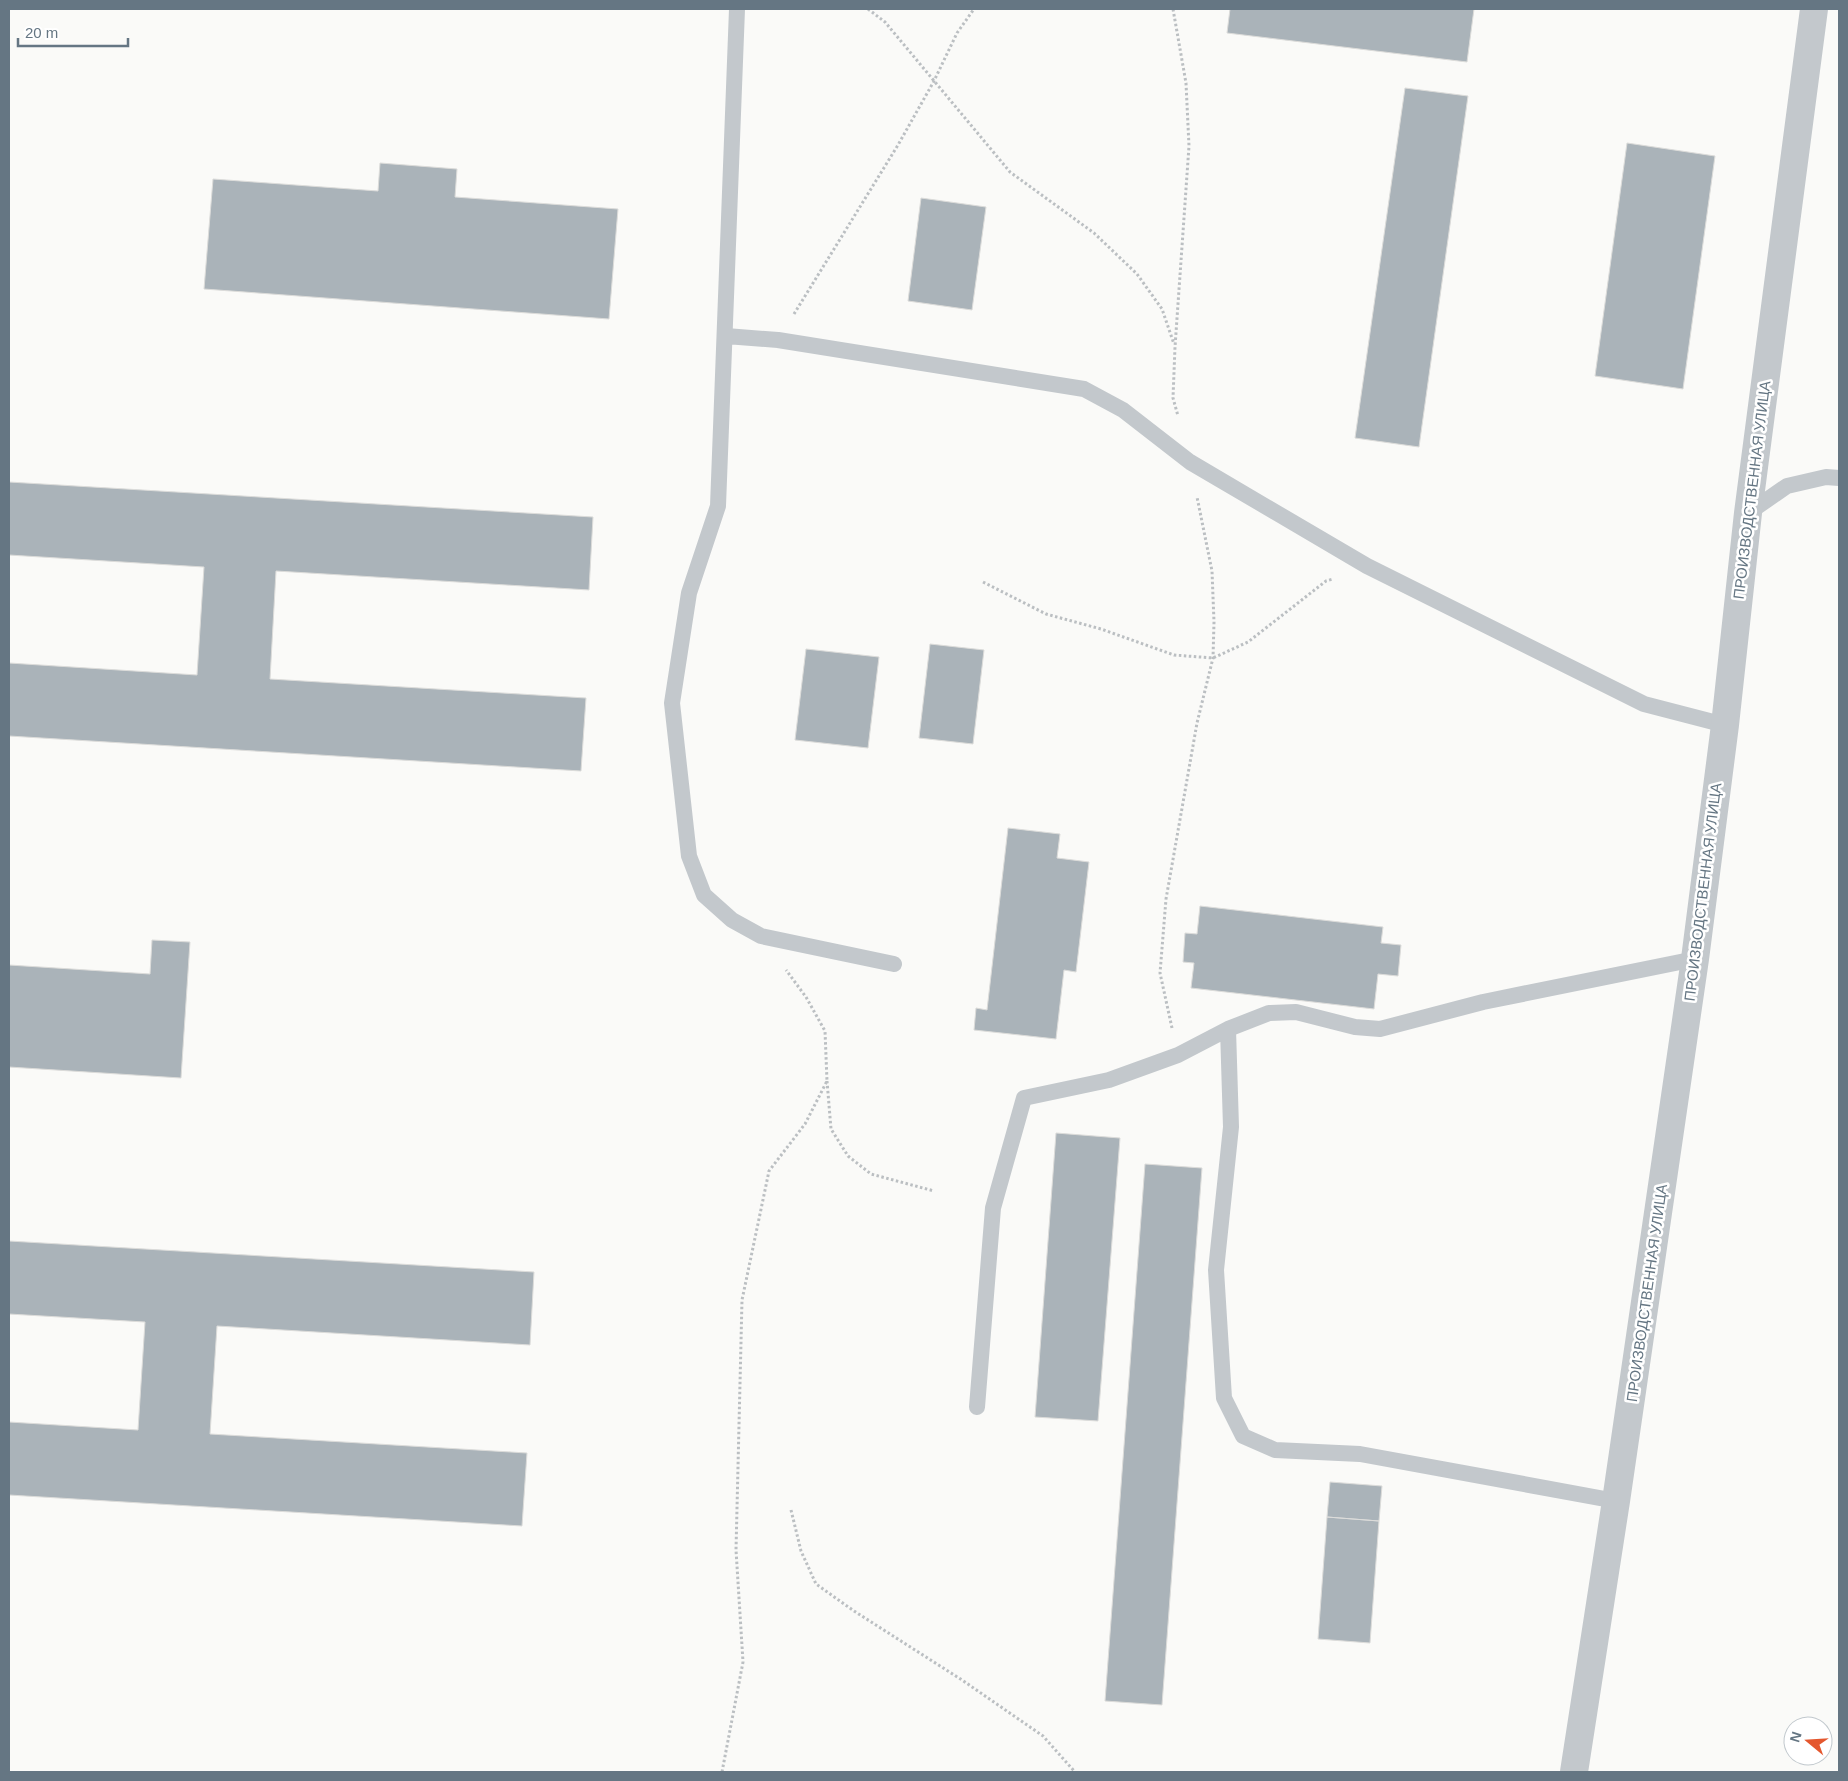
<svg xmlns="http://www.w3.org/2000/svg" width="1848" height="1781" font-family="Helvetica,sans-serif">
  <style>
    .building { fill: #aab3b9; stroke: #dcdcda }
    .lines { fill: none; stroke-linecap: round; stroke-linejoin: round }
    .path { stroke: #bbbfc2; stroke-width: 3; stroke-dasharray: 2.5 2.5; stroke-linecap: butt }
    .service { stroke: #c3c8cc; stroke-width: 16 }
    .tertiary { stroke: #c3c8cc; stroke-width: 28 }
    .labels { text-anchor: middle; stroke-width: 5; stroke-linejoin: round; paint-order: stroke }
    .street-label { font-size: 15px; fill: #657683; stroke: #fff }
  </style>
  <rect width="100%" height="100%" fill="#fafaf8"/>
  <path class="building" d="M1230 9H1474L1467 62 1227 33Z
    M1405 88 1468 96 1419 447 1355 438Z
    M1627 143 1715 156 1683 389 1595 376Z
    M380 163 457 169 455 197 618 209 609 319 204 289 213 179 378 191Z
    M921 198 986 207 972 310 908 301Z
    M9 482 593 517 589 590 276 571 270 679 586 698 581 771 9 736V663L197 675 204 567 9 555Z
    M930 644 984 650 973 744 919 738Z
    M806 649 879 657 868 748 795 740Z
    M1008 828 1060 834 1057 858 1089 862 1076 972 1064 970 1056 1039 974 1030 976 1008 987 1010Z
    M1200 906 1383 927 1381 943 1401 945 1398 976 1378 974 1374 1009 1191 988 1194 963 1183 962 1185 933 1197 934Z
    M152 940 190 942 181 1078 9 1067V965L150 974Z
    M1056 1133 1120 1138 1098 1421 1035 1417Z
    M1145 1164 1202 1168 1162 1705 1105 1701Z
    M9 1241 534 1272 530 1345 217 1326 210 1434 527 1453 522 1526 9 1495V1422L138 1430 145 1322 9 1314Z
    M1330 1482 1382 1486 1379 1521 1327 1517Z
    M1327 1517 1379 1521 1370 1643 1318 1639Z"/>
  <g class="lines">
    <path class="path" d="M868 9 885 22 1010 172 1094 233 1137 274 1162 309 1174 344
      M1173 9 1186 83 1189 146 1175 347 1173 398 1178 416
      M794 314 898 145 934 81 957 33 974 9
      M983 582 1046 614 1101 629 1174 655 1213 658 1248 642 1326 581 1333 579
      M1172 1028 1160 973 1166 899 1197 723 1213 658 1214 622 1212 571 1197 497
      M827 1081 831 1129 848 1156 871 1174 934 1191
      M791 1510 801 1551 816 1584 854 1611 962 1680 1043 1736 1075 1772
      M722 1772 743 1662 736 1550 742 1300 769 1171 805 1124 827 1081 825 1031 806 997 786 970"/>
    <path class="service" d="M737 9 718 506 689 593 672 703 689 856 704 895 732 920 761 936 894 964
      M726 336 778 340 1084 389 1123 410 1190 462 1367 566 1644 704 1725 725
      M1748 513 1787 486 1826 477 1839 478
      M1228 1029 1231 1127 1216 1270 1224 1398 1243 1436 1275 1450 1360 1454 1616 1501
      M977 1407 993 1208 1024 1098 1109 1080 1178 1055 1228 1029 1269 1013 1296 1012 1355 1027 1380 1029 1483 1002 1695 959"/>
    <path class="tertiary" d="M1574 1772 1616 1501 1695 959 1725 725 1748 513 1814 9"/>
  </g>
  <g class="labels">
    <g class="street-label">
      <text transform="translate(1752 490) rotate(-83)" y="5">ПРОИЗВОДСТВЕННАЯ УЛИЦА</text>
      <text transform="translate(1703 892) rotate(-83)" y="5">ПРОИЗВОДСТВЕННАЯ УЛИЦА</text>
      <text transform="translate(1647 1293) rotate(-82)" y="5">ПРОИЗВОДСТВЕННАЯ УЛИЦА</text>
    </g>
  </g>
  <rect width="1848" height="1781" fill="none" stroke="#657683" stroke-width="20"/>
  <g transform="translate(1808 1741) rotate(288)"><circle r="24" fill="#ffffff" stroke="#c1c8cd"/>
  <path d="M0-4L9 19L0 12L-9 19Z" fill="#e4572e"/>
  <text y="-8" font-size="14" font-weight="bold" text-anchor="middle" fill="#657683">N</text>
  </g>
  <path d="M18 38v8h110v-8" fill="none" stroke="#657683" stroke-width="2.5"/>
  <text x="25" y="38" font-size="15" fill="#657683" stroke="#ffffff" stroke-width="4" paint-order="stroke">20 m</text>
</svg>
